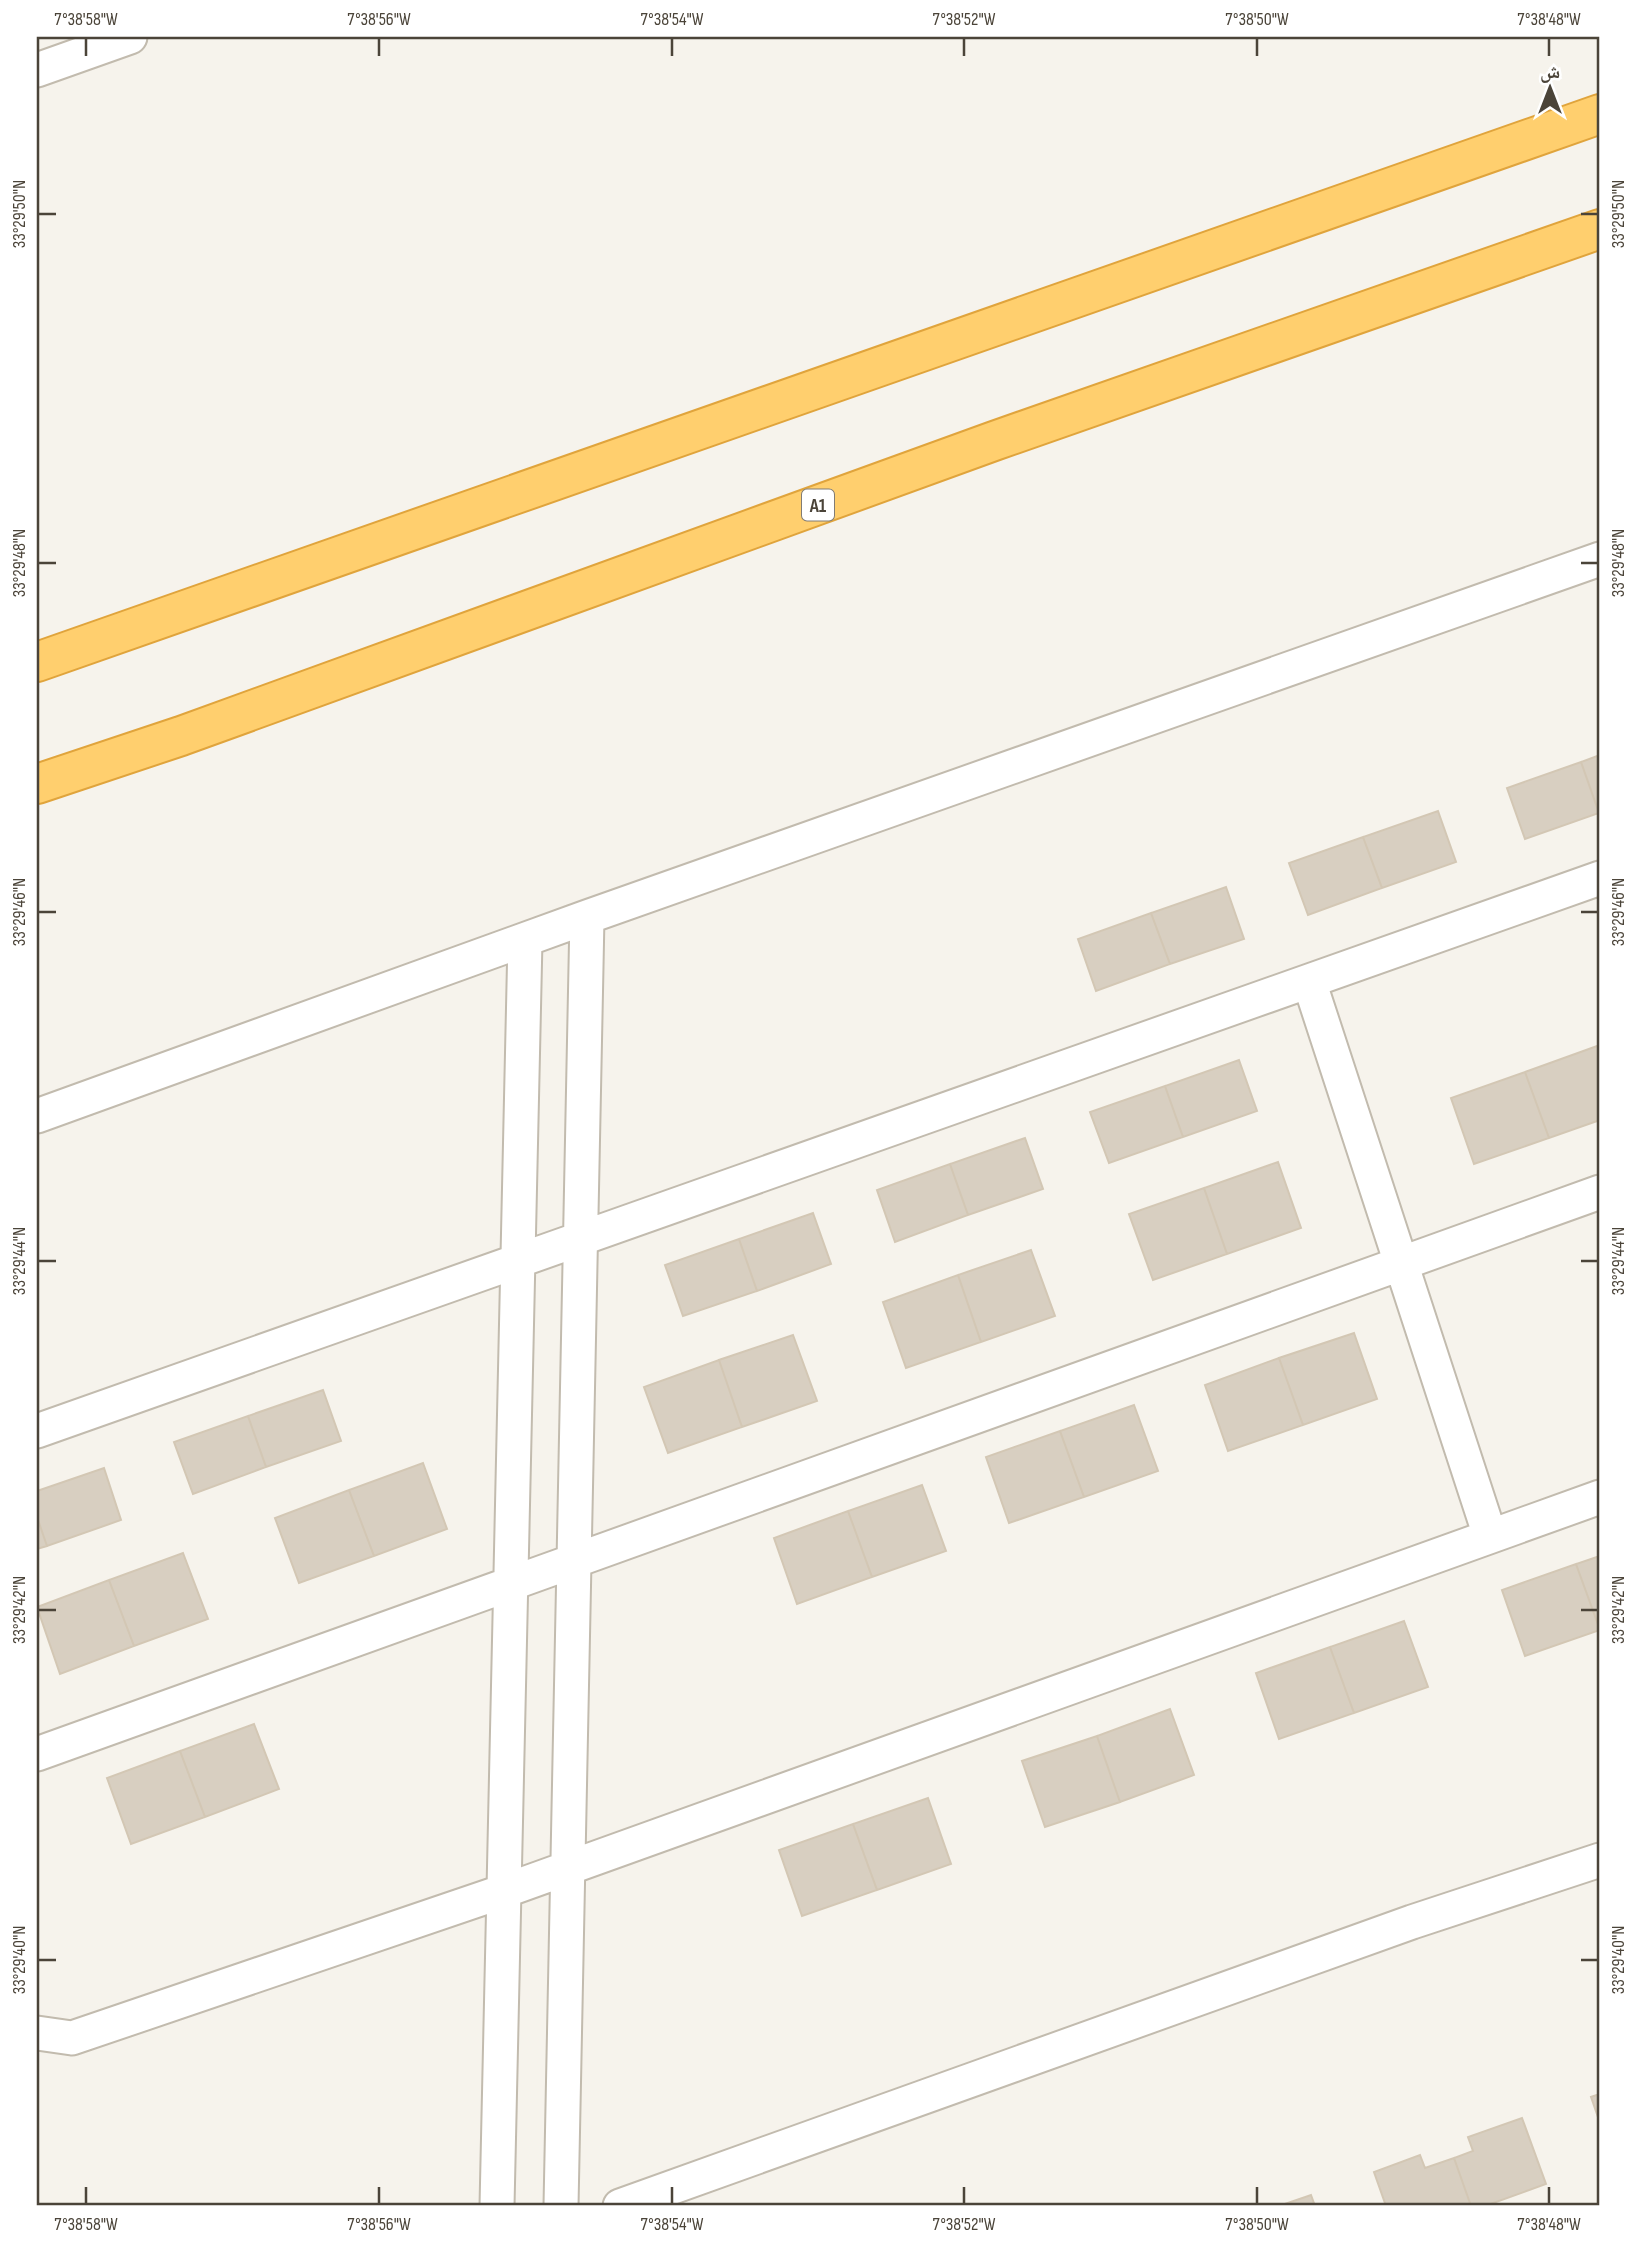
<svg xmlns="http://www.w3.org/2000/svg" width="1637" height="2243" font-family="'Sofia Sans Condensed','Noto Naskh Arabic',sans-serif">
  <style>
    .building { fill: #d8cfc1; stroke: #d3c7b4; stroke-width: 2 }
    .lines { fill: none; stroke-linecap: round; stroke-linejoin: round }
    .minor-casing { stroke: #c2bbae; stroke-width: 37 }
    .motorway-casing { stroke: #e0a43c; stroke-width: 42 }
    .minor { stroke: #fff; stroke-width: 33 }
    .motorway { stroke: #ffcf6e; stroke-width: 38 }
    .ticks { fill: none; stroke: #4b4439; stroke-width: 2.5 }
    .labels { text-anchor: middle; stroke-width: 5; stroke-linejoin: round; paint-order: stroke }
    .shield { fill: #fff; stroke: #817c74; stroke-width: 2 }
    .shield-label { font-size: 19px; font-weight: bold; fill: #4b4439 }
    .neatline { fill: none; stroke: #4b4439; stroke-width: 2.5 }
    .ticks-label { font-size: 18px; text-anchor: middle; fill: #4b4439 }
  </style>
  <rect width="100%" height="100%" fill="#f6f3ec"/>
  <path class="building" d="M1600 755V813H1599L1581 762Z
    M1581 762 1599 813 1525 839 1507 788Z
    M1438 811 1456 862 1382 888 1363 837Z
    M1363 837 1382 888 1308 915 1289 863Z
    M1226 887 1244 939 1170 964 1151 913Z
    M1151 913 1170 964 1096 991 1078 939Z
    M1600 1045V1120L1549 1138 1525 1072Z
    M1239 1060 1257 1111 1183 1137 1165 1086Z
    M1525 1072 1549 1138 1474 1164 1451 1098Z
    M1165 1086 1183 1137 1109 1163 1090 1112Z
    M1025 1138 1043 1189 968 1215 950 1164Z
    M1278 1162 1301 1228 1227 1254 1204 1188Z
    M950 1164 968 1215 895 1242 877 1190Z
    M1204 1188 1227 1254 1153 1280 1129 1214Z
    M813 1213 831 1264 757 1291 739 1239Z
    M739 1239 757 1291 683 1316 665 1265Z
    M1031 1250 1055 1316 981 1342 958 1275Z
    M958 1275 981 1342 906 1368 883 1302Z
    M1354 1333 1377 1399 1303 1425 1279 1358Z
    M793 1335 817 1401 742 1427 719 1360Z
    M1279 1358 1303 1425 1228 1451 1205 1385Z
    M719 1360 742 1427 668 1453 644 1387Z
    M323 1390 341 1441 266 1467 248 1416Z
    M1134 1405 1158 1471 1084 1497 1060 1431Z
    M248 1416 266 1467 193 1494 174 1442Z
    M1060 1431 1084 1497 1009 1523 986 1457Z
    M423 1463 447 1529 374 1556 349 1490Z
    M104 1468 121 1520 47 1546 37 1517V1491Z
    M922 1485 946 1551 872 1577 848 1511Z
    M349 1490 374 1556 299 1583 275 1518Z
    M848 1511 872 1577 797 1604 774 1538Z
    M37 1517 47 1546 37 1549Z
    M183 1553 208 1619 134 1646 109 1580Z
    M1600 1556V1630L1576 1564Z
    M1576 1564 1600 1630 1525 1656 1502 1590Z
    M109 1580 134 1646 60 1674 37 1607Z
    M1404 1621 1428 1687 1354 1713 1330 1647Z
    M1330 1647 1354 1713 1279 1739 1256 1673Z
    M1170 1709 1194 1775 1120 1802 1097 1736Z
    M254 1724 279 1789 205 1817 180 1751Z
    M1097 1736 1120 1802 1045 1827 1022 1761Z
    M180 1751 205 1817 131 1844 107 1778Z
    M928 1798 951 1864 877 1890 853 1824Z
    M853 1824 877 1890 802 1916 779 1850Z
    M1600 2094V2123L1591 2097Z
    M1522 2118 1546 2184 1485 2206H1471L1454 2158 1473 2151 1468 2137Z
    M1420 2155 1425 2168 1454 2158 1471 2206H1386L1374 2172Z
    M1311 2195 1315 2206H1279Z"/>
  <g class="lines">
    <defs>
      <path id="minor" d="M37 70 130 37
        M1309 981 1490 1536
        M37 1116 587 917 1600 559
        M37 1431 1600 878
        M37 1754 1600 1192
        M37 2033 72 2038 504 1891 1600 1497
        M497 2206 525 940
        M561 2206 587 917
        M620 2206 1412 1922 1600 1860"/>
      <path id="motorway" d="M37 662 1600 114
        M37 784 181 736 994 441 1600 229"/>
    </defs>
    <use href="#minor" class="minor-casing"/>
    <use href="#motorway" class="motorway-casing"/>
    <use href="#minor" class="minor"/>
    <use href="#motorway" class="motorway"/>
  </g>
  <path class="ticks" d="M86 38V56M379 38V56M672 38V56M964 38V56M1257 38V56M1549 38V56M38 214H56M1581 214H1598M38 563H56M1581 563H1598M38 912H56M1581 912H1598M38 1261H56M1581 1261H1598M38 1610H56M1581 1610H1598M38 1960H56M1581 1960H1598M86 2187V2204M379 2187V2204M672 2187V2204M964 2187V2204M1257 2187V2204M1549 2187V2204"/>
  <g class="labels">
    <rect class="shield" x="802" y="489.5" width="32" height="31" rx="5"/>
    <g class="shield-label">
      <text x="818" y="512">A1</text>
    </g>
  </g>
  <rect width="1637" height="2243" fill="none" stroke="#ffffff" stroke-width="77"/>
  <g transform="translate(1550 88)" stroke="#ffffff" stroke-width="5" paint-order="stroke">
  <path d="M0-5L12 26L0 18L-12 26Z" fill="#4b4439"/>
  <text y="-10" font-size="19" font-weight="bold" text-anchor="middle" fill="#4b4439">ش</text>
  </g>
  <rect x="38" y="38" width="1560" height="2166" class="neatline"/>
  <g class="ticks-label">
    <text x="86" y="25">7°38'58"W</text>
    <text x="379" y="25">7°38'56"W</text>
    <text x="672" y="25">7°38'54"W</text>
    <text x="964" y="25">7°38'52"W</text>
    <text x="1257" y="25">7°38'50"W</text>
    <text x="1549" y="25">7°38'48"W</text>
    <text transform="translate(19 214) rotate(-90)" y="6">33°29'50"N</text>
    <text transform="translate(1618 214) rotate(-90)" y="6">33°29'50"N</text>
    <text transform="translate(19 563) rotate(-90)" y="6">33°29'48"N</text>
    <text transform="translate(1618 563) rotate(-90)" y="6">33°29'48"N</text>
    <text transform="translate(19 912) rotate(-90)" y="6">33°29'46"N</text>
    <text transform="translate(1618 912) rotate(-90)" y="6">33°29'46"N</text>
    <text transform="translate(19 1261) rotate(-90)" y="6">33°29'44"N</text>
    <text transform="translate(1618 1261) rotate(-90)" y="6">33°29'44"N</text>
    <text transform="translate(19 1610) rotate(-90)" y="6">33°29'42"N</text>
    <text transform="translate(1618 1610) rotate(-90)" y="6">33°29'42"N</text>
    <text transform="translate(19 1960) rotate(-90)" y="6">33°29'40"N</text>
    <text transform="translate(1618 1960) rotate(-90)" y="6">33°29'40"N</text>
    <text x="86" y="2230">7°38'58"W</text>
    <text x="379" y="2230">7°38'56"W</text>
    <text x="672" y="2230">7°38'54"W</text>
    <text x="964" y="2230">7°38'52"W</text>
    <text x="1257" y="2230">7°38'50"W</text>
    <text x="1549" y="2230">7°38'48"W</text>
  </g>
</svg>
